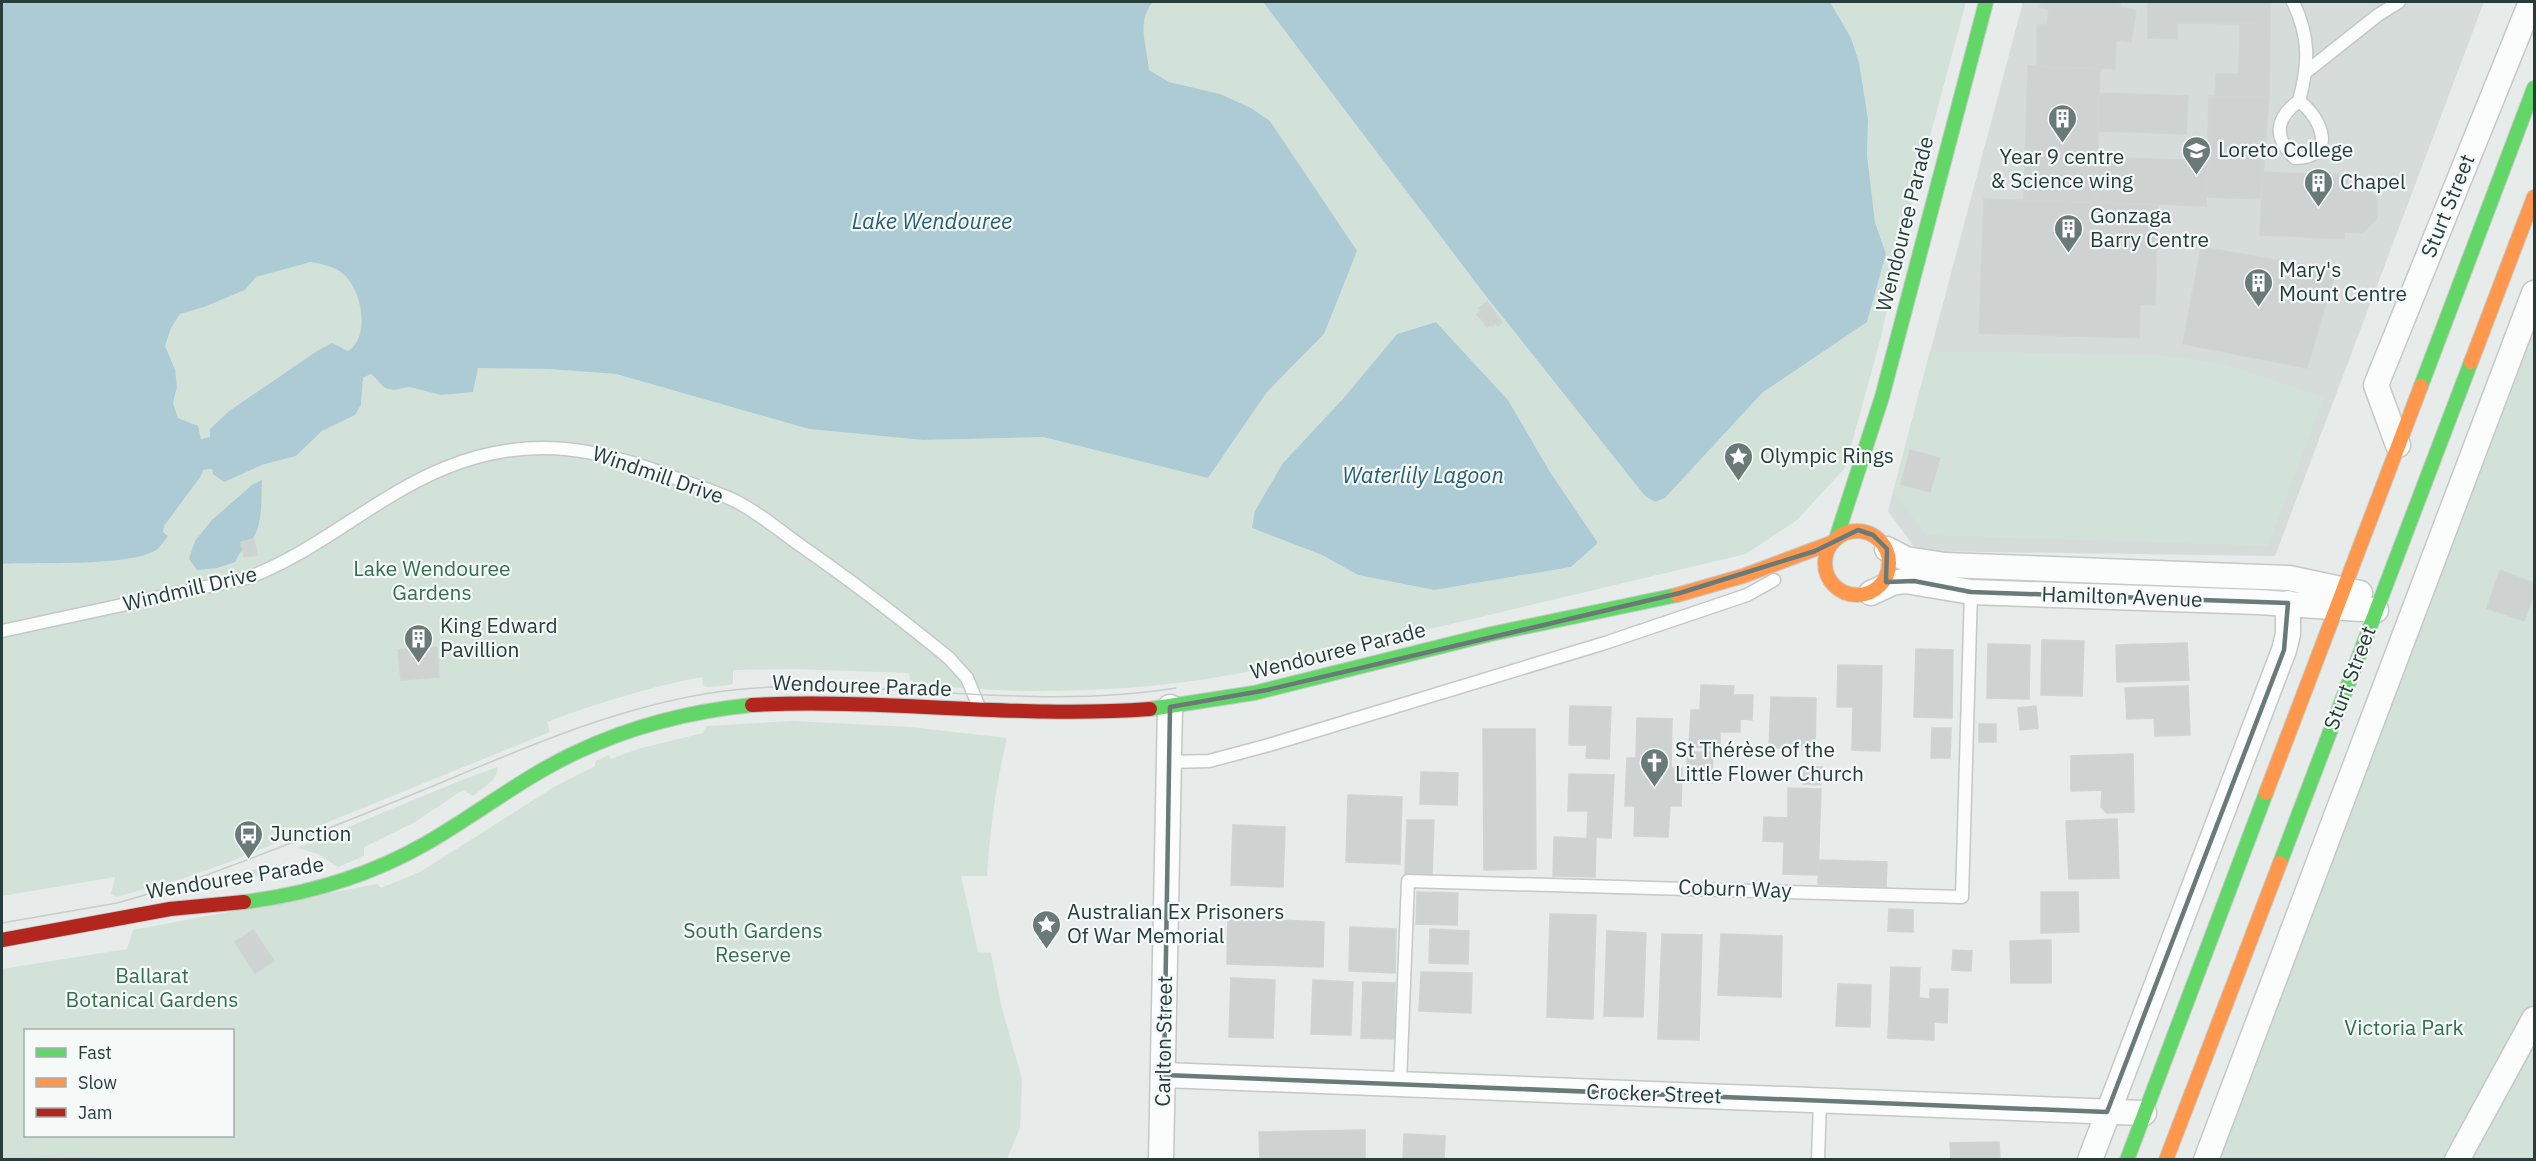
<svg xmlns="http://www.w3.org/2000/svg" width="2536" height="1161" font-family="'IBM Plex Sans',sans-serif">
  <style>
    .built { fill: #d5dcd9 }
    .green { fill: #d2e2d8; fill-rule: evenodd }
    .water { fill: #adcbd4; fill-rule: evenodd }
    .building { fill: #ced2d1; stroke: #d0d4d2; stroke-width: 1.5 }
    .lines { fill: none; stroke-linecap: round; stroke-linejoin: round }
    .lane-casing { stroke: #c4c8c6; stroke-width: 15 }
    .street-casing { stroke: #c4c8c6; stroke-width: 27 }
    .fast-casing { stroke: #c4c9c7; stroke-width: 16 }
    .slow-casing { stroke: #c4c9c7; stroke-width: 16 }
    .jam-casing { stroke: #c4c9c7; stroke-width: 16 }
    .lane { stroke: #fbfcfc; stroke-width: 12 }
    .street { stroke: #fbfcfc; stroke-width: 24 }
    .fast { stroke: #63d668; stroke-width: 14 }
    .slow { stroke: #ff974d; stroke-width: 14 }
    .jam { stroke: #b3261e; stroke-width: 14 }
    .tram { stroke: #c8ccca; stroke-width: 1.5 }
    .marked { fill: none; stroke: #6a7a77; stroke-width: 4.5; stroke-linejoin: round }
    .labels { text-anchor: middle; stroke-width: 4.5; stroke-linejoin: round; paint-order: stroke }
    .poi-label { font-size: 21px; fill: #263d39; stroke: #f5f9f8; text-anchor: start }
    .street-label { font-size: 21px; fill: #263d39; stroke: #f5f9f8 }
    .park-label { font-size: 21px; fill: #356f51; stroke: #f5f9f8 }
    .water-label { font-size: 22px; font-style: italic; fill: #265f72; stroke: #f5f9f8 }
  </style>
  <rect width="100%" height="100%" fill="#e7ebe9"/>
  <path class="built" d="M2023 2H2484L2275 556 1917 551 1888 511Z
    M2 1153 183 1159 2 1160Z"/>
  <path class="green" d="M1153 2H1263L1482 291 1645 496 1655 502 1665 498 1762 393 1867 322 1886 254 1875 222 1867 155 1868 119 1863 93 1830 2H1966L1902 241 1880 341 1845 468 1797 520 1746 554 1265 668C1189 685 1112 691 1034 691 995 691 955 687 916 685L910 679 909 673 794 669 733 670V683L730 685 707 687 703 685 702 677C649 687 598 703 547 722L550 732 227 863 181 879 116 897 111 894 115 877 2 896V564L73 563 149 553 162 545 163 526 201 476 203 470 263 465 296 456 322 431 355 415 361 405 363 378 371 374 376 380 394 390 409 387 441 395 478 368 548 369 616 374 809 429 923 440 1043 437 1208 478 1267 392 1324 334 1301 168 1270 121 1251 108 1220 95 1169 82 1149 70C1147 46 1136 22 1153 2ZM1436 322 1508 400 1550 472 1598 543 1571 567 1434 590 1358 575 1322 555 1252 528 1342 400 1397 334Z
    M311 262C321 264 333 266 342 272 362 288 372 336 348 351L344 348 317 351 229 411 210 429V437L201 439 178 418 173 403 177 387 165 346 171 328 180 314 204 307 245 290 255 277Z
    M2534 312V1159L2215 1160Z
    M1930 351 2157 355 2220 363 2324 397 2268 546 1927 535 1893 493Z
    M793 721 910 727 1007 738C996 784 990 829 987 876H961L978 952 991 953 1001 1005 1022 1079 1020 1128 1007 1159 183 1160 2 1153V969L127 949 133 930 377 884 381 888 420 872 554 787 595 766V761L609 755 611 759 638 749 703 733 707 726ZM26 1030H232V1136H26Z
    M498 767C497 781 483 788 473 796L463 790 415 822 364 847V856L338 867 318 854 297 848 467 778Z
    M276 865 298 866 319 873 293 878 287 871 228 879 226 886 221 889 185 890 225 876Z"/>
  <path class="water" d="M2 2H1153C1136 22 1147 46 1149 70L1169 82 1220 94 1251 108 1270 121 1357 251 1324 334 1267 392 1208 478 1043 437 923 440 809 429 616 374 548 369 478 368 473 392 441 395 409 387 394 390 385 388 371 374 363 378 361 405 355 415 322 431 296 456 262 465 224 482 213 474 212 469 203 470 201 476 164 526 163 532 168 536C164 541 161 547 156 550 128 567 37 562 2 564ZM311 262C321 264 333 266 342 273 362 288 371 337 348 351L332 343 317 351 229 411 210 429V437L201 439 198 426 178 418 173 403 177 387 175 370 165 346 171 328 180 314 204 307 245 290 256 277Z
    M1263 2H1830L1851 38 1859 63 1868 119 1867 155 1875 222 1886 254 1867 322 1762 393 1665 498 1655 502 1645 496 1482 291Z
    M1436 322 1508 400 1550 472 1598 543 1571 567 1434 590 1358 575 1322 555 1252 528 1255 511 1283 463 1342 400 1397 334Z
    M262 480C261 497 263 524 253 538 246 548 240 550 235 562L217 568 197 570 189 559 195 541 212 520 252 485Z"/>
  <path class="building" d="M2041 2H2121L2119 7 2136 10 2131 42 2116 40 2115 69 2037 66V25H2047L2049 10 2040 7Z
    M2148 2H2270V24L2177 23V39L2148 38Z
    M2240 24H2270L2269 97 2215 96 2216 74H2239Z
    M2028 66 2100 69 2096 202 2024 200Z
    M2099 93 2188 96 2186 134 2098 131Z
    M2209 96 2269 97 2261 199 2207 197Z
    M2097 157 2208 161 2206 206 2096 202Z
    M2263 172 2347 176V183L2361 184 2377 198V218L2362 233 2345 232 2344 239 2260 235Z
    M1984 199 2158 205 2155 305 2140 304 2139 338 1979 333Z
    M2201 247 2336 270 2307 368 2183 344Z
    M1487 302 1502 322 1498 326 1496 323 1492 326 1491 324 1487 327 1477 314 1481 310 1479 308Z
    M1910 450 1940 458 1930 492 1901 484Z
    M254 539 257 555 244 557 241 542Z
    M2500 570 2534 583V594L2524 621 2487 608Z
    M2042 640 2084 641 2082 696 2041 695Z
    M2187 643 2189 680 2117 682 2116 645Z
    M1988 644 2030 645 2029 699 1987 698Z
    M437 647 439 677 401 680 398 650Z
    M1916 649 1953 650 1952 718 1914 717Z
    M1838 665 1882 666 1880 751 1852 750 1853 707H1837Z
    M1701 685 1734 686 1733 695H1753L1752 720 1740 719V732H1720V748L1689 747 1691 710H1700Z
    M2188 686 2190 735 2155 736 2154 718 2127 719 2125 688Z
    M1771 697 1816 698 1815 749 1769 748Z
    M1570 706 1611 707 1609 759 1586 758 1587 745H1569Z
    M2036 706 2038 728 2020 730 2018 708Z
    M1637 718 1672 719 1671 768H1682L1681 806H1670L1668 837 1634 836 1635 806H1625L1627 758H1636Z
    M1979 724H1996V742H1979Z
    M1932 728H1951L1950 758H1931Z
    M1483 729H1535L1536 869 1484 870Z
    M1687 752H1713L1712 783 1687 782Z
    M2133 754 2134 812 2107 813 2101 807 2102 790 2071 791V756Z
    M1804 767H1822L1821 785 1803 784Z
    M1421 772 1458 773 1457 805 1420 804Z
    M1569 774 1614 775 1611 838 1587 837 1588 811H1568Z
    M1788 788 1821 789 1818 875 1783 874 1784 842 1763 841 1764 817 1788 818Z
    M1348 795 1402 797 1400 864 1346 862Z
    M2117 819 2119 878 2069 879 2066 821Z
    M1407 820H1434L1432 875 1405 874Z
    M1233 825 1285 827 1283 887 1231 885Z
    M1554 837 1596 839 1595 877 1553 876Z
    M1819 860 1887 862 1886 887 1818 884Z
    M1417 892 1458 893 1457 925 1416 924Z
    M2041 892H2078L2079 932 2041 933Z
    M1889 909 1913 910V932L1888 931Z
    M1550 914 1596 915 1593 1019 1547 1017Z
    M1228 918 1324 922 1323 967 1227 964Z
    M1350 927 1396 929 1395 973 1349 971Z
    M1430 929 1469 931 1468 964 1429 963Z
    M253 930 274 961 255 973 235 942Z
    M1607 931 1646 933 1643 1017 1604 1016Z
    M1662 934 1702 935 1699 1040 1658 1039Z
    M1721 934 1782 936 1781 997 1718 995Z
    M2051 940V983H2011L2010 941Z
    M1953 950 1972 951 1971 971 1952 970Z
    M1891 967 1920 968 1919 998 1930 999V989H1948L1947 1023 1934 1022V1040L1888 1038Z
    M1421 972 1472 973 1471 1013 1419 1011Z
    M1231 978 1275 980 1273 1038 1229 1037Z
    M1313 980 1353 982 1351 1035 1311 1034Z
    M1363 982 1395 983 1394 1039 1361 1038Z
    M1838 984 1871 985 1870 1027 1836 1026Z
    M1365 1130V1160H1260L1259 1132Z
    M1404 1134 1445 1136 1444 1160H1403Z
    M1999 1142 2000 1160H1951L1950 1143Z"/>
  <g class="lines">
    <defs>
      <path id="lane" d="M2293 2C2310 37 2309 64 2299 101 2275 118 2273 138 2295 158 2338 158 2322 118 2299 101
        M2306 72 2378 15 2399 2
        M2 631 247 578C318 552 374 497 445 468 530 433 601 448 683 481 702 488 723 494 741 504 761 515 779 530 797 543 849 579 900 618 949 658L967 678 979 707
        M1168 762 1209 761 1269 745 1605 643 1747 595 1774 580
        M1400 1084 1408 881 1962 897 1971 592
        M1818 1160 1820 1101"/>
      <path id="street" d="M2398 445 2376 385 2531 2
        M1887 549 1906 559 1945 565 2289 578 2360 593
        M1871 593 1892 583 1905 581 1971 592 2258 602 2376 610
        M1164 1075 2144 1113
        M1161 1160 1170 707
        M2090 1160 2284 650 2288 634V603
        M2206 1160 2534 293
        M2457 1160 2534 1019"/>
      <path id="fast" d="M2421 386 2534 88
        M1836 539 1882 397 1986 2
        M1150 709 1254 693 1491 634 1677 595
        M2280 863 2471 362
        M244 902C308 894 369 876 425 844 476 815 523 777 577 752 632 726 692 711 752 705
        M2127 1160 2266 793"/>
      <path id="slow" d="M2471 362 2534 197
        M1825 563a32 32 0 1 1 64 0a32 32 0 1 1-64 0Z
        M1677 595 1743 576 1831 543
        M2266 793 2421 386
        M2166 1160 2280 863"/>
      <path id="jam" d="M752 705C885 698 1017 719 1150 709
        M2 940 170 909 244 902"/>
    </defs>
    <use href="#lane" class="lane-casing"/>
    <use href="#street" class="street-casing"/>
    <use href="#fast" class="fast-casing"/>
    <use href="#slow" class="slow-casing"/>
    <use href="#jam" class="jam-casing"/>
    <use href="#lane" class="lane"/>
    <use href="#street" class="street"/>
    <use href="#fast" class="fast"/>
    <use href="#slow" class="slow"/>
    <use href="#jam" class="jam"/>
    <path class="tram" d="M2 923 117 903 176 886C263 855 348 821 433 786 526 747 624 704 724 691 776 684 828 687 880 689 978 694 1078 704 1176 688"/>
  </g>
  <path class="marked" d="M1858 530 1873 535 1887 549 1886 582 1914 581 1971 592 2288 603 2284 650 2107 1112 1164 1075 1170 707 1267 690 1680 593 1815 551Z"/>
  <defs>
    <symbol id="building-pin" viewBox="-11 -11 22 30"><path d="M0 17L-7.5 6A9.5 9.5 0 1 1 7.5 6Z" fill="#6a7a77" stroke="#f5f9f8"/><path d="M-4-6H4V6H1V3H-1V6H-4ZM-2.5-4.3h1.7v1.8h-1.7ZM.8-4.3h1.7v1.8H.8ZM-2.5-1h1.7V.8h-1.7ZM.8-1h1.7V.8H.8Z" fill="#fff"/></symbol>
    <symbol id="school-pin" viewBox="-11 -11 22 30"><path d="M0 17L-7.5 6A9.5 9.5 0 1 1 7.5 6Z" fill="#6a7a77" stroke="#f5f9f8"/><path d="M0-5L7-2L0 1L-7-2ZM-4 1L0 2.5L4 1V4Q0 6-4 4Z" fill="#fff"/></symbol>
    <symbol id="sight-pin" viewBox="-11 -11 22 30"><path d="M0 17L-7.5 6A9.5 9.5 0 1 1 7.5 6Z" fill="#6a7a77" stroke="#f5f9f8"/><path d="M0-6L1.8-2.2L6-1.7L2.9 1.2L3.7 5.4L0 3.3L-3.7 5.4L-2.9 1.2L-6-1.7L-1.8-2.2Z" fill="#fff"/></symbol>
    <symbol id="church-pin" viewBox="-11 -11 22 30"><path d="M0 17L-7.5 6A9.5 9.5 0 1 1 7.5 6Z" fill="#6a7a77" stroke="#f5f9f8"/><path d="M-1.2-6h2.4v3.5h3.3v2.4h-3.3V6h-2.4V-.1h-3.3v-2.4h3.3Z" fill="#fff"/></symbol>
    <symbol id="bus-pin" viewBox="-11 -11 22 30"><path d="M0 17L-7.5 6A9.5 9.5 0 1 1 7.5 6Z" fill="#6a7a77" stroke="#f5f9f8"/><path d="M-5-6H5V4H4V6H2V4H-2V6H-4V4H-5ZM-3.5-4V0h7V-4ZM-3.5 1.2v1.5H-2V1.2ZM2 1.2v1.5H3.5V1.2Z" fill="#fff"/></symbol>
  </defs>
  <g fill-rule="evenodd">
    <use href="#building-pin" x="2046" y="102" width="33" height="45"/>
    <use href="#school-pin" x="2180" y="134" width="33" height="45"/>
    <use href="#building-pin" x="2302" y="166" width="33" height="45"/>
    <use href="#building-pin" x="2052" y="212" width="33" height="45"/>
    <use href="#building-pin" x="2242" y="266" width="33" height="45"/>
    <use href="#sight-pin" x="1722" y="440" width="33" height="45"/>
    <use href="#building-pin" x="402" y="622" width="33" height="45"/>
    <use href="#church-pin" x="1638" y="746" width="33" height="45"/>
    <use href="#bus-pin" x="232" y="818" width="33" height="45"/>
    <use href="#sight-pin" x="1030" y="908" width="33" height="45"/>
  </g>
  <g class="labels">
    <g class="poi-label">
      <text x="2218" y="157">Loreto College</text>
      <text x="2062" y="164" text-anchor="middle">Year 9 centre<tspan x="2062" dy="24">&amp; Science wing</tspan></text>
      <text x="2340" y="189">Chapel</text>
      <text x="2090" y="223">Gonzaga<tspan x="2090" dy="24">Barry Centre</tspan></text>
      <text x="2279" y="277">Mary's<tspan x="2279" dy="24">Mount Centre</tspan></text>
      <text x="1760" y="463">Olympic Rings</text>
      <text x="440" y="633">King Edward<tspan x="440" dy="24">Pavillion</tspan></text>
      <text x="1675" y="757">St Thérèse of the<tspan x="1675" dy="24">Little Flower Church</tspan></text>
      <text x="270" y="841">Junction</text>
      <text x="1067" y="919">Australian Ex Prisoners<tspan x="1067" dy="24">Of War Memorial</tspan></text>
    </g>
    <g class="street-label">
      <text transform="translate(2448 206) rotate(-68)" y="7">Sturt Street</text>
      <text transform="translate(1905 224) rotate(-76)" y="7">Wendouree Parade</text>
      <text transform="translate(658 475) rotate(19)" y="7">Windmill Drive</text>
      <text transform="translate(190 589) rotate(-13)" y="7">Windmill Drive</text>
      <text transform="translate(2122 597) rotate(2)" y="7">Hamilton Avenue</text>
      <text transform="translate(1338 651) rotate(-14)" y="7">Wendouree Parade</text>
      <text transform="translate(2350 678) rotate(-69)" y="7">Sturt Street</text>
      <text transform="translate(862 686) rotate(2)" y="7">Wendouree Parade</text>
      <text transform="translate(235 878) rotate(-9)" y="7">Wendouree Parade</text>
      <text transform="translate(1735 889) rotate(2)" y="7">Coburn Way</text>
      <text transform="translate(1164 1041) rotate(-89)" y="7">Carlton Street</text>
      <text transform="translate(1654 1094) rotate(2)" y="7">Crocker Street</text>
    </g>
    <g class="park-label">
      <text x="432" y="576">Lake Wendouree<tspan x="432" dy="24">Gardens</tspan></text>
      <text x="753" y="938">South Gardens<tspan x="753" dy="24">Reserve</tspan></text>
      <text x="152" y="983">Ballarat<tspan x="152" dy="24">Botanical Gardens</tspan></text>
      <text x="2404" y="1035">Victoria Park</text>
    </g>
    <g class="water-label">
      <text x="932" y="229">Lake Wendouree</text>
      <text x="1423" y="483">Waterlily Lagoon</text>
    </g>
  </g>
  <rect width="2536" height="1161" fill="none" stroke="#263d39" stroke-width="6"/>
  <rect x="24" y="1029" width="210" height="108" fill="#f5f9f8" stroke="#a2aeac" stroke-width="1.5"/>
  <rect x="36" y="1048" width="30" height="9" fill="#63d668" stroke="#a2aeac" stroke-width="1.5"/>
  <text x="78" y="1059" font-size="18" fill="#263d39">Fast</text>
  <rect x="36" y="1078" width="30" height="9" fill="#ff974d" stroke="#a2aeac" stroke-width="1.5"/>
  <text x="78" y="1089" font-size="18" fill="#263d39">Slow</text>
  <rect x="36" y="1108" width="30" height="9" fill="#b3261e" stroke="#a2aeac" stroke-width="1.5"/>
  <text x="78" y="1119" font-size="18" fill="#263d39">Jam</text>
</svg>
